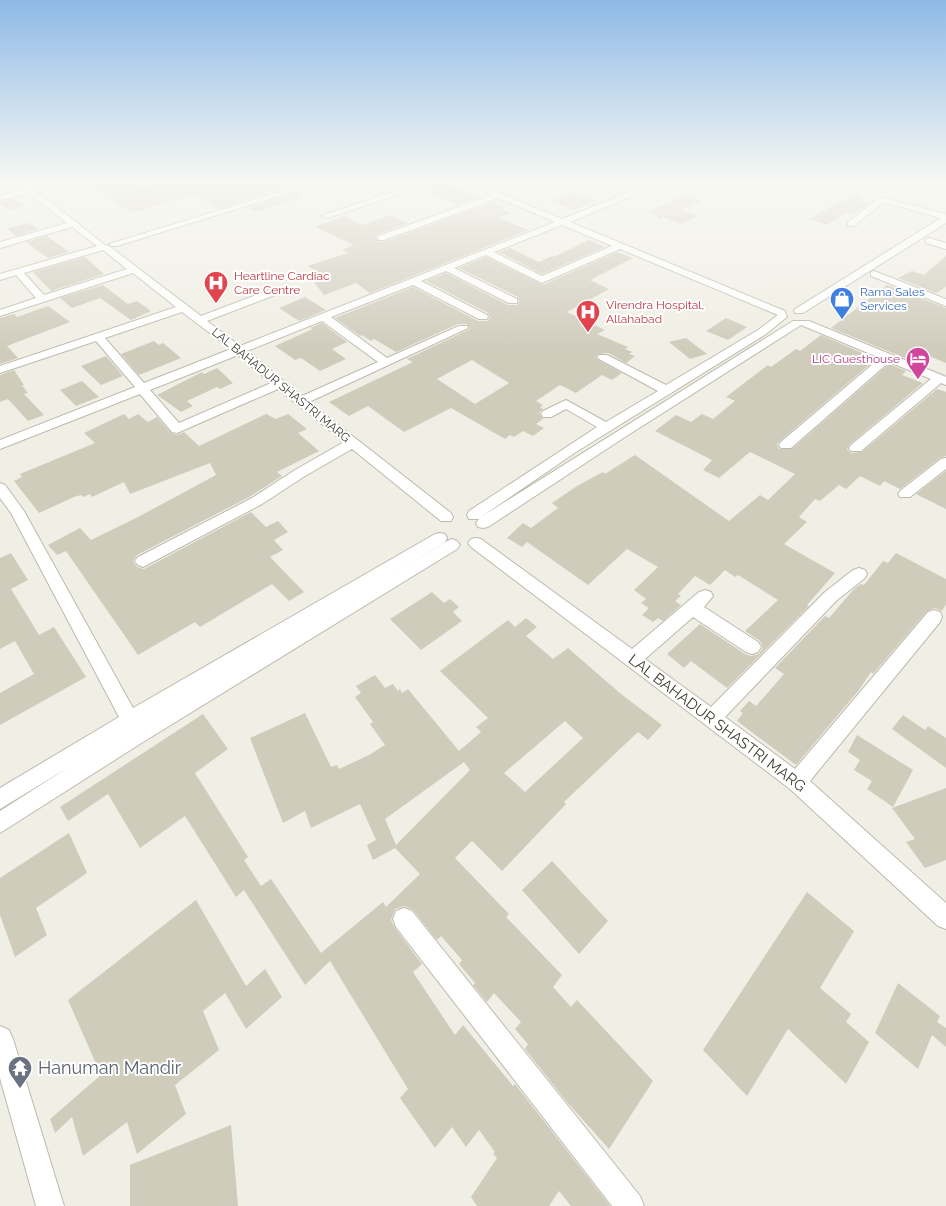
<svg xmlns="http://www.w3.org/2000/svg" width="946" height="1206" font-family="Raleway,sans-serif">
  <style>
    .building { fill: #d0ccbc; fill-rule: evenodd }
    .lines { fill: none; stroke-linecap: round; stroke-linejoin: round }
    .minor-casing { stroke: #bdbaac; stroke-width: 2 }
    .minor { fill: #fff; fill-rule: evenodd }
    .labels { text-anchor: middle; stroke-width: 4; stroke-linejoin: round; paint-order: stroke }
    .far-health-label { font-size: 12px; fill: #be3a42; stroke: #fff; text-anchor: start }
    .far-shop-label { font-size: 12px; fill: #366cbe; stroke: #fff; text-anchor: start }
    .far-hotel-label { font-size: 12px; fill: #b23c85; stroke: #fff; text-anchor: end }
    .far-street-label { font-size: 12px; fill: #423f36; stroke: #fff }
    .street-label { font-size: 15px; fill: #423f36; stroke: #fff }
    .near-worship-label { font-size: 18px; fill: #5b616d; stroke: #fff; text-anchor: start }
  </style>
  <rect width="100%" height="100%" fill="#f0efe5"/>
  <path class="building" d="M84 181H130L143 188 167 181H274L287 187 220 208 195 194 132 213 89 186 92 185Z
    M442 182 449 184 480 197 458 205 422 189Z
    M297 192 303 196 256 212 248 208Z
    M859 192 864 200 861 202 868 204 853 214 846 212 827 225 809 219Z
    M573 193 595 201 573 210 551 201Z
    M685 195 702 201 681 210 698 216 681 224 663 217 658 219 657 215 647 212Z
    M14 198 25 206 9 210 0 204V202Z
    M493 202 505 208 501 209 510 213 499 218 529 230 370 293 356 283 324 295 310 277 320 274 308 266 348 253 342 250 354 245 315 227 344 216 362 225 391 215 408 223 376 235 377 241 384 242Z
    M29 223 38 229 16 236 7 229Z
    M47 236 69 252 48 258 26 242Z
    M589 240 605 247 542 274 499 252 510 248 539 262 552 256 554 257Z
    M617 252 633 258 590 280 609 289 567 312 605 330 597 334 628 347 625 349 632 352 629 354 635 356 626 363 608 353 598 354 595 357 598 360 622 373 612 380 602 375 576 393 560 385 536 401 543 405 540 407 543 409 539 413 543 419 536 424 544 428 533 436 523 431 514 437 510 435 505 439 451 408 404 432 368 406 349 416 329 402 413 362 407 359 470 329 467 324H458L396 352 374 339 371 341 362 335 360 336 335 318 413 287 478 321H487L490 318 488 313 426 281 446 273 508 305H517L519 303 518 297 459 268 486 257 543 285ZM472 360 509 383 475 404 437 379Z
    M946 256V287L936 293 898 278 912 271 924 275Z
    M85 257 104 274 51 291 33 272Z
    M103 285 128 304 137 301 151 311 131 320 100 298 72 308 60 298Z
    M887 285 946 308V363L924 354 915 362 831 328Z
    M305 297 326 310 299 321 279 308Z
    M48 306 70 322 7 346 18 358 0 364V318L14 314 17 317Z
    M726 318 747 327 728 340 706 331Z
    M322 323 347 342 332 349 346 359 320 371 301 358 295 360 275 346 313 329 310 328Z
    M821 335 876 359 780 441 777 444 779 449H792L889 364 906 371 902 375 923 383 850 444 847 449 851 453 862 452 937 389 946 392V456L940 458 900 489 884 481 880 486 860 476 846 489 839 485 820 501 815 499 799 517 807 522 784 544 835 573 807 605 809 606 727 688 691 661 684 668 667 654 700 624 745 654 751 656 759 654 763 648 760 641 745 631 778 600 738 575 735 577 725 570 710 585 695 576 678 594 681 596 675 601 681 605 663 621 658 618 653 622 642 615 649 608 641 603 646 599 634 590 658 567 627 549 588 585 527 542 522 547 507 538 523 523 531 528 558 508 552 503 577 486 603 472 605 474 635 455 729 521 760 495 768 500 795 474 750 452 719 478 703 470 712 460 655 431 676 415 691 422 702 414 713 419 735 401 726 397 768 365 771 367 796 349 800 351Z
    M686 338 707 354 690 359 669 342Z
    M154 341 159 345 163 343 181 358 139 375 121 354Z
    M106 356 123 376 101 385 81 366Z
    M217 368 233 383 220 389 217 387 187 401 193 406 181 412 157 395 202 372 204 374Z
    M14 370 24 385H22L28 393 24 394 44 415 28 421 8 399 0 402V375Z
    M82 381 99 397 76 406 60 390Z
    M124 414 129 419 138 414 148 422 157 417 171 433 177 435 184 432 199 446 266 414 276 419 288 414 307 429 298 433 319 451 277 472 282 476 251 496 137 555 133 561 137 567 144 569 251 512 266 527 278 521 288 532 274 540 283 550 270 557 304 592 289 601 272 584 200 627 195 622 138 655 66 551 57 555 48 545 80 528 91 540 140 516 216 475 210 463 130 494 124 482 92 497 90 494 83 497 81 495 74 497 39 513 14 481 22 477 20 474 95 443 84 433Z
    M946 471V509L916 494Z
    M11 553 28 580 11 589 39 635 54 627 86 677 0 725V693L34 674 15 641 0 649V558Z
    M896 553 946 579V604L942 611 935 608 927 611 873 674 871 672 859 690 796 765 737 721 743 713 740 711 749 701 756 706 784 674 775 668 825 616 829 618 854 589 861 584 864 585 883 561 888 563Z
    M432 592 444 603 450 599 459 607 453 612 462 621 421 650 390 619Z
    M526 618 537 627 526 636 553 659 568 648 621 694 662 725 648 740 638 732 564 802 566 804 502 871 472 841 455 858 509 914 506 917 562 975 553 987 571 1007 577 1000 653 1081 609 1149 567 1102 525 1049 528 1044 515 1029 521 1022 494 993 487 1002 473 985 475 983 459 964 462 960 441 936 437 940 413 910 405 906 395 909 391 920 395 928 422 964 413 972 455 1035 463 1025 513 1086 515 1084 610 1206H571L559 1191 549 1206H477L471 1197 497 1158 493 1154 495 1152 479 1130 466 1147 452 1127 435 1148 400 1098 408 1089 330 961 305 985 244 890 236 897 185 816 140 848 108 794 68 821 60 807 203 714 228 749 195 773 248 857 244 860 261 886 271 879 321 953 383 902 386 907 420 874 395 848 373 860 367 845 376 840 360 804 311 828 305 811 283 823 250 738 305 713 331 767 337 765 339 769 369 755 385 745 370 724 373 722 355 697 361 693 356 686 375 675 385 688 393 684 398 691 400 689 402 693 408 689 459 751 481 732 476 727 488 718 440 671 508 620 515 627ZM565 721 583 738 525 792 504 773ZM464 762 470 770 396 845 385 819Z
    M903 715 925 730 928 726 946 738V768L892 729Z
    M857 735 913 770 893 807 867 789 872 781 854 770 860 760 848 752Z
    M946 788V860L925 868 906 842 915 839 892 808Z
    M69 833 87 873 36 908 47 935 15 957 0 915V878Z
    M552 861 608 921 579 954 522 890Z
    M807 892 854 931 820 988 851 1014 846 1022 869 1042 846 1084 788 1029 747 1096 703 1050Z
    M196 900 246 986 265 969 282 997 246 1029 225 993 203 1011 219 1050 175 1085 186 1114 137 1154 127 1122 83 1156 72 1117 55 1133 50 1119 101 1075 68 1000Z
    M898 983 940 1016 937 1022 946 1028V1047L932 1035 918 1069 875 1033Z
    M231 1125 238 1206H130V1165Z"/>
  <g class="lines">
    <defs>
      <path id="minor" d="M15 181H24L105 245 109 246 201 316 277 287H285V291L207 321 240 346 555 222 499 198 384 240H378V236L492 195 460 181H470L562 219 658 181H669L570 222 785 311 787 317 766 334 576 452 481 517 793 321H809L944 376 946 377V385L941 383 861 451H851L849 448 851 445 931 379 889 362 791 448H781L779 445 781 442 880 358 801 325 625 437 488 527 483 528 478 527 476 523 479 519H469L467 515 469 511 597 427 566 409 551 417H543L541 414 543 411 566 400 606 422 658 391 599 359 597 357 599 355H607L666 385 758 330 778 315 620 249 542 283 486 255 454 268 517 299V303H509L446 271 421 281 487 315 488 317 487 319H479L413 285 331 317 387 358 459 326H467L468 328 309 402 451 513 453 517 451 521H441L352 449 305 476 262 504 143 567 138 565 135 561 138 557 252 498 295 470 344 442 278 389 177 433 172 432 140 394 0 449V440L135 387 96 341 0 373V366L176 307 133 273 0 316V310L36 298 16 275 0 280V274L97 246 72 227 0 248V242L67 223 29 193 0 200V196L24 189ZM562 225 612 246 542 276 494 252ZM103 250 127 269 44 295 24 273ZM182 312 231 349 144 383 105 338ZM322 321 378 362 302 396 247 351ZM238 355 271 383 179 423 150 390Z
        M315 181H327L117 246H111L109 244Z
        M425 181H437L328 218 321 216Z
        M722 181H733L763 193 756 195Z
        M910 181H922L946 188V192Z
        M880 197 946 214V223L803 313H795L794 311 795 309 941 218 884 202 854 226H848V222Z
        M929 238 946 243V249L926 243V239Z
        M874 271 946 299V306L871 276V272Z
        M946 458V469L910 497H900L898 494 900 491 941 459Z
        M0 483 5 485 24 511 133 708 435 534 440 533 445 534 447 538 445 542 385 578 447 541 452 539 457 541 460 545 457 549 143 742 0 833V811L69 767 0 809V788L119 717 11 513 0 498Z
        M476 538 481 539 632 649 699 592 705 590 711 592 713 596 704 607 758 642 761 647 758 652 752 654 746 652 693 617 645 659 711 707 825 592 853 570 859 568 865 570 867 574 865 578 837 600 725 717 795 769 928 612 934 610 940 612 942 617 940 622 810 781 946 903V929L938 926 790 789 471 547 468 543 471 539Z
        M404 908 412 911 640 1196 644 1206H612L396 927 393 919 396 911Z
        M0 1026 9 1030 13 1039 64 1206H36L0 1078Z"/>
    </defs>
    <use href="#minor" class="minor-casing"/>
    <use href="#minor" class="minor"/>
  </g>
  <linearGradient id="sky" x2="0" y2="1"><stop stop-color="#8ebae7"/><stop offset="0.52" stop-color="#f8f8f3"/><stop offset="1" stop-color="#f8f8f3" stop-opacity="0"/></linearGradient>
  <rect width="946" height="350" fill="url(#sky)"/>
  <defs>
    <symbol id="hospital-pin" viewBox="-11 -11 22 30"><path d="M0 17L-7.5 6A9.5 9.5 0 1 1 7.5 6Z" fill="#e0444e" stroke="#fff"/><path d="M-5-5h3v3.5h4V-5h3V5h-3V1.5h-4V5h-3Z" fill="#fff"/></symbol>
    <symbol id="shop-pin" viewBox="-11 -11 22 30"><path d="M0 17L-7.5 6A9.5 9.5 0 1 1 7.5 6Z" fill="#3f7fe0" stroke="#fff"/><path d="M-5-2.5h2.3a2.7 3.5 0 0 1 5.4 0H5L5.5 6h-11ZM-1.5-2.5h3a1.5 2.3 0 0 0-3 0Z" fill="#fff"/></symbol>
    <symbol id="hotel-pin" viewBox="-11 -11 22 30"><path d="M0 17L-7.5 6A9.5 9.5 0 1 1 7.5 6Z" fill="#d1479c" stroke="#fff"/><path d="M-6-4.5h1.5V1H6V5H4.5V3h-9V5H-6ZM-4 0a1.8 1.8 0 1 1 3.6 0ZM.5 0V-2.5h3Q6-2.5 6 0Z" fill="#fff"/></symbol>
    <symbol id="temple-pin" viewBox="-11 -11 22 30"><path d="M0 17L-7.5 6A9.5 9.5 0 1 1 7.5 6Z" fill="#6b7280" stroke="#fff"/><path d="M0-6L5-2H3V0L6.5 2.5H4V6H1.5V3h-3V6H-4V2.5H-6.5L-3 0V-2H-5Z" fill="#fff"/></symbol>
  </defs>
  <g fill-rule="evenodd">
    <use href="#hospital-pin" x="202" y="269" width="28" height="38"/>
    <use href="#shop-pin" x="828" y="285" width="28" height="38"/>
    <use href="#hospital-pin" x="574" y="298" width="28" height="38"/>
    <use href="#hotel-pin" x="904" y="345" width="28" height="38"/>
    <use href="#temple-pin" x="6" y="1054" width="28" height="38"/>
  </g>
  <g class="labels">
    <g class="far-health-label">
      <text x="234" y="280">Heartline Cardiac<tspan x="234" dy="14">Care Centre</tspan></text>
      <text x="606" y="309">Virendra Hospital,<tspan x="606" dy="14">Allahabad</tspan></text>
    </g>
    <g class="far-shop-label">
      <text x="860" y="296">Rama Sales<tspan x="860" dy="14">Services</tspan></text>
    </g>
    <g class="far-hotel-label">
      <text x="900" y="363">LIC Guesthouse</text>
    </g>
    <g class="far-street-label">
      <text transform="translate(281 385) rotate(39)" y="4">LAL BAHADUR SHASTRI MARG</text>
    </g>
    <g class="street-label">
      <text transform="translate(717 723) rotate(37)" y="5">LAL BAHADUR SHASTRI MARG</text>
    </g>
    <g class="near-worship-label">
      <text x="38" y="1074">Hanuman Mandir</text>
    </g>
  </g>
</svg>
